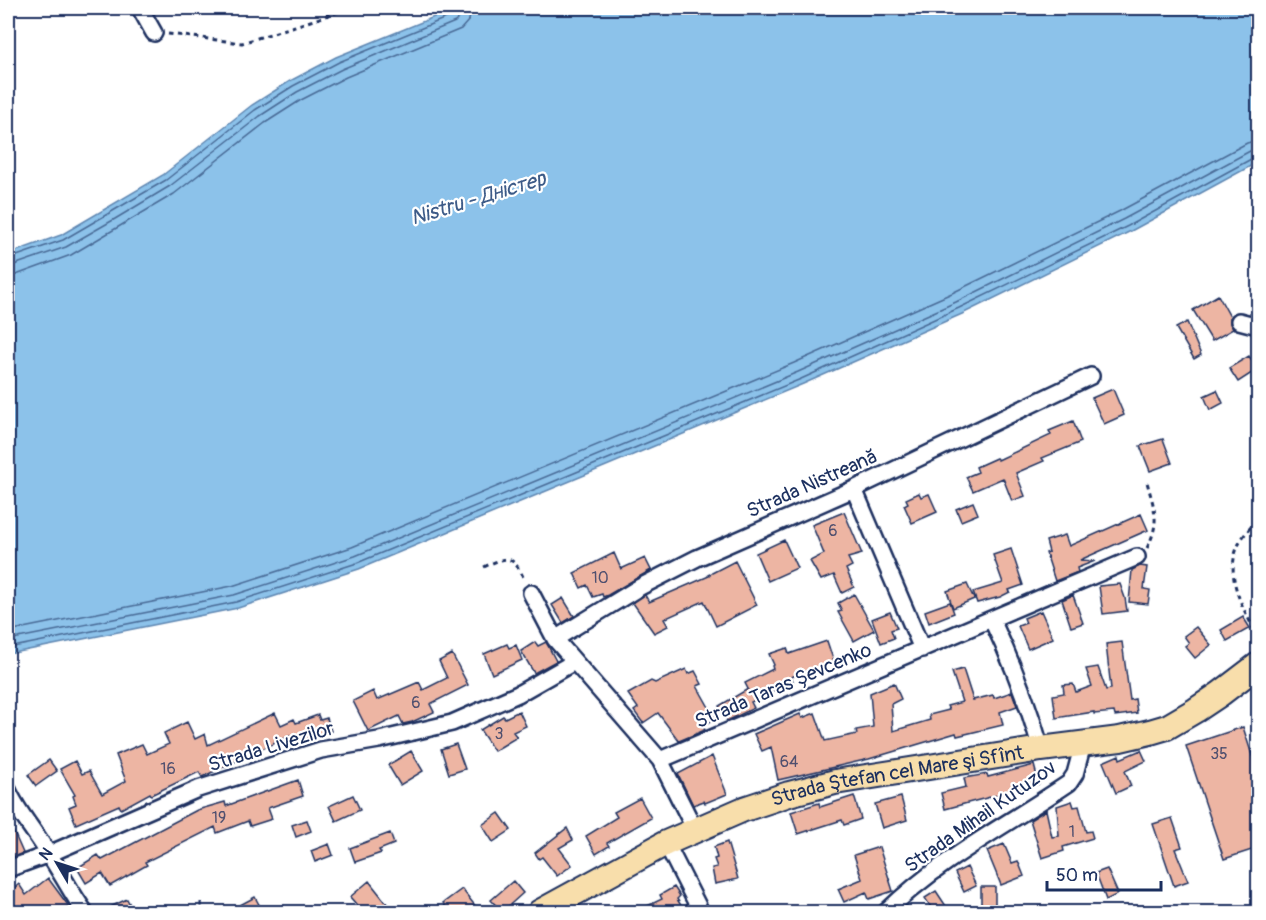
<svg xmlns="http://www.w3.org/2000/svg" width="1266" height="920" viewBox="0 0 1266 920" font-family="Pangolin,sans-serif">
  <style>
    .water { fill: #8cc2ea; stroke: #5f87b2; stroke-width: 1.5 }
    .lines { fill: none; stroke-linecap: round; stroke-linejoin: round }
    .shore { stroke: #486a96; stroke-width: 1.5 }
    .building { fill: #edb5a3; stroke: #1b2f5e; stroke-width: 1.5 }
    .street-casing { stroke: #1b2f5e; stroke-width: 20 }
    .primary-casing { stroke: #1b2f5e; stroke-width: 28 }
    .path { stroke: #1b2f5e; stroke-width: 3; stroke-dasharray: 4.5 4.5; stroke-linecap: butt }
    .street { stroke: #fff; stroke-width: 15 }
    .primary { stroke: #f8deab; stroke-width: 24 }
    .labels { text-anchor: middle; stroke-width: 4.5; stroke-linejoin: round; paint-order: stroke }
    .number-label { font-size: 16px; fill: #50506f }
    .street-label { font-size: 20px; fill: #1b2f5e; stroke: #fff }
    .water-label { font-size: 21px; font-style: italic; fill: #3d5b88; stroke: #fff }
  </style>
  <rect width="100%" height="100%" fill="#fff"/>
  <filter id="ink" filterUnits="userSpaceOnUse"><feTurbulence type="fractalNoise" baseFrequency=".0167" numOctaves="2"/><feDisplacementMap in="SourceGraphic" scale="12" xChannelSelector="R" yChannelSelector="G"/><feConvolveMatrix kernelMatrix="1 2 1 2 8 2 1 2 1" color-interpolation-filters="sRGB"/></filter>
  <g filter="url(#ink)">
    <path class="water" d="M456,8H1258V162L1131,231L962,314L803,384L359,569L238,608L8,654V254L61,235L163,175L252,105L290,81L336,57Z"/>
    <g class="lines">
      <path class="shore" d="M8,259L63,240L166,180L255,110L293,86L339,62L451,16L455,8
        M8,267L66,247L115,219L170,186L260,116L297,92L342,69L455,22L461,16L463,8
        M8,276L16,275L71,255L174,194L265,123L301,100L346,77L461,29L469,20L472,8
        M8,631L232,586L352,547L794,363L952,293L1120,211L1247,143L1258,140
        M8,640L234,595L355,556L798,372L956,302L1124,219L1250,151L1258,149
        M8,648L236,602L357,563L801,379L959,308L1128,226L1253,158L1258,157"/>
    </g>
    <path class="building" d="M1218,295L1230,317V323L1233,329L1212,341L1193,310Z
      M1187,322L1201,355L1194,359L1176,328Z
      M1249,356L1258,369L1238,382L1229,368Z
      M1113,389L1124,415L1104,424L1092,398Z
      M1217,390L1223,403L1210,410L1204,396Z
      M1073,421L1081,442L1042,458L1044,461L1016,473L1025,496L1012,501L1003,478L973,491L966,477L978,472L976,467L996,458L998,460L1051,435L1049,431Z
      M1163,439L1172,463L1150,471L1140,446Z
      M919,493L921,497L929,494L937,512L912,523L904,505L908,503L906,499Z
      M973,502L978,514L961,521L956,509Z
      M844,512L862,554L848,558L852,566L846,569L854,587L842,593L834,575L821,580L810,561L824,554L812,525Z
      M1141,514L1148,530L1080,560L1095,561L1077,568L1078,572L1055,581L1046,553L1049,552L1046,541L1065,535L1069,546Z
      M784,540L797,568L768,581L756,553Z
      M1011,549L1023,585L1009,590L1010,592L1000,597L977,603L973,592L1003,583L993,555Z
      M614,553L621,569L645,558L651,570L608,595L603,597L602,594L593,597L587,585L581,588L574,573Z
      M735,561L757,605L716,626L704,601L664,619L668,626L654,633L633,603L645,595L649,602L709,576L708,575Z
      M1140,566L1147,567L1144,589L1150,590L1148,604L1129,602L1132,570Z
      M967,584L974,599L953,608L947,591Z
      M1120,584L1125,598L1127,611L1103,614L1099,586Z
      M854,594L874,630L854,641L838,612L842,611L838,603Z
      M1073,595L1083,623L1071,627L1062,600Z
      M563,598L574,616L563,623L552,605Z
      M950,602L954,613L929,623L925,611Z
      M1041,611L1053,638L1028,649L1018,626L1026,623L1024,618Z
      M890,612L897,628L891,630L894,638L881,643L872,619Z
      M1243,617L1250,628L1227,641L1221,630Z
      M1196,627L1211,645L1195,658L1185,646L1189,643L1184,636Z
      M827,641L834,662L791,677L793,681L751,702L754,708L727,721L719,706L748,689L745,683L773,669L772,666L774,665L769,654L787,648L789,654Z
      M535,642L538,646L546,642L556,661L534,673L521,651Z
      M1122,642L1130,700L1135,699L1137,713L1115,716L1114,712L1094,714V712L1056,718L1053,695L1064,693L1063,685L1073,684L1076,692L1092,686L1086,669L1098,667L1106,690L1111,689L1106,644Z
      M507,644L509,648L516,645L522,660L492,674L484,654Z
      M452,654L468,685L430,704L434,712L412,722L403,724L399,716L368,731L353,701L373,691L377,700L419,682L423,690L447,678L439,661Z
      M686,669L688,674L695,671L702,684L697,686L715,718L702,726L705,730L679,741L658,713L643,723L634,711L638,708L628,694L651,681L655,683Z
      M963,669L973,700L993,695L994,698L1012,692L1017,706L1000,712L1003,725L957,736L956,733L869,759L778,780L771,747L762,751L754,734L800,714L802,718L815,713L825,741L857,734L856,730L873,727L870,693L894,683L901,699L891,704L893,731L930,720L929,715L949,710L947,706L962,702L952,672Z
      M519,711L526,726L513,732L517,737L494,751L480,730L503,716L505,718Z
      M275,713L281,725L294,719L296,723L318,715L320,720L327,718L331,731L293,744L290,736L202,777L199,772L151,795L150,793L121,809L119,805L76,824L69,807L76,804L73,796L75,795L60,769L75,761L82,774L89,771L102,794L126,781L116,755L142,744L147,754L169,744L164,733L187,722L195,739L205,734L208,745Z
      M1243,727L1258,774V848L1224,859L1186,746Z
      M456,744L465,769L449,774L441,749Z
      M1141,750L1146,761L1125,771L1131,786L1116,793L1103,762L1119,755L1120,759Z
      M411,751L423,771L400,785L388,765Z
      M712,756L727,794L705,803L704,801L693,805L678,774Z
      M49,760L57,771L36,786L28,775Z
      M1034,765L1039,784L945,809L941,793L966,787L964,778L987,774L988,777Z
      M298,780L303,796L268,808L272,819L250,826L248,821L217,833L215,827L145,862L147,865L110,886L102,873L86,883L77,868L98,855L102,860L197,810L225,802L226,806Z
      M353,795L360,810L336,821L329,806Z
      M854,796L861,819L844,825L842,820L798,834L791,812L819,803L820,807Z
      M901,797L907,820L882,828L875,804Z
      M640,798L651,818L607,843L609,846L596,854L586,836L617,817L614,812Z
      M1072,801L1074,807L1079,806L1086,832L1091,831L1093,838L1063,847L1064,851L1042,858L1030,820L1046,810L1052,837L1059,836L1057,806Z
      M499,813L511,830L493,842L482,825Z
      M1172,818L1182,847L1175,849L1188,881L1174,886L1153,824Z
      M8,819L23,853L8,859Z
      M307,820L311,831L296,837L292,825Z
      M567,828L573,840L559,848L572,865L557,876L542,857L539,859L535,853Z
      M390,833L394,844L379,850L381,853L355,862L350,848Z
      M727,842L738,879L715,884L712,868L717,867L714,859L717,858L714,847Z
      M329,844L333,855L315,862L311,851Z
      M1004,844L1012,863L1018,861L1024,876L1001,885L987,851Z
      M879,847L893,891L869,899L866,892L844,902L838,889L862,879L854,855Z
      M967,867L976,886L964,892L955,873Z
      M1107,869L1118,894L1106,900L1096,873Z
      M48,878L70,908L63,912H16L8,901V893L19,884L26,895Z
      M369,881L388,905L380,912H363L350,897Z
      M513,881L523,893L502,912L491,900Z
      M674,887L680,896L677,899L685,912H635L662,899L660,895Z
      M981,887H995V906L981,907Z
      M462,889L480,912H449L443,903Z
      M936,891L950,912H934L925,898Z
      M255,897L263,912H227Z
      M127,899L134,912H100Z"/>
    <g class="lines">
      <g class="street-casing">
        <path id="street" d="M140,8L154,33
          M1239,321L1258,326
          M854,489L922,649
          M531,593L555,639L660,760L695,830
          M992,620C1012,662 1028,704 1041,749
          M555,639L640,587L697,558L854,489L1091,376
          M660,760L1137,557
          M8,790C18,813 35,831 48,853C61,872 71,893 85,912
          M666,843L701,912
          M8,869L49,854L198,789L321,750L379,740L452,723L518,694L574,662
          M886,912C940,859 1007,825 1069,783L1075,774L1083,744"/>
      </g>
      <g class="primary-casing">
        <g id="primary">
          <path id="s1" d="M540,912L666,843L744,809L789,794L835,782L1041,749L1120,739L1150,732L1167,727L1196,710L1220,694L1258,665"/>
        </g>
      </g>
      <path class="path" d="M168,34L242,43L351,8
        M1251,527C1218,562 1237,599 1258,636
        M1147,548C1161,521 1154,509 1147,482
        M484,567C509,555 513,555 525,581
        M201,902V912"/>
      <use href="#street" class="street"/>
      <use href="#primary" class="primary"/>
    </g>
  </g>
  <g class="labels">
    <g class="number-label">
      <text x="833" y="536">6</text>
      <text x="600" y="583">10</text>
      <text x="416" y="708">6</text>
      <text x="499" y="739">3</text>
      <text x="1219" y="759">35</text>
      <text x="789" y="767">64</text>
      <text x="168" y="774">16</text>
      <text x="219" y="823">19</text>
      <text x="1072" y="837">1</text>
    </g>
    <g class="street-label">
      <text transform="translate(812 483) rotate(-24)" y="7">Strada Nistreană</text>
      <text transform="translate(783 685) rotate(-23)" y="7">Strada Taras Șevcenko</text>
      <text transform="translate(271 746) rotate(-17)" y="7">Strada Livezilor</text>
      <text dy="7" stroke="none"><textPath href="#s1" startOffset="386">Strada Ştefan cel Mare şi Sfînt</textPath></text>
      <text transform="translate(980 816) rotate(-35)" y="7">Strada Mihail Kutuzov</text>
    </g>
    <g class="water-label">
      <text transform="translate(478 198) rotate(-17)" y="7">Nistru - Дністер</text>
    </g>
  </g>
  <rect width="1266" height="920" fill="none" stroke="#fff" stroke-width="30"/>
  <rect x="15" y="15" width="1236" height="890" fill="none" stroke="#1b2f5e" stroke-width="2" filter="url(#ink)"/>
  <g transform="translate(57 863) rotate(309)" stroke="#ffffff" stroke-width="4.5" paint-order="stroke">
  <path d="M0-4.5L10 22L0 15L-10 22Z" fill="#1b2f5e"/>
  <text y="-9" font-size="16" font-weight="bold" text-anchor="middle" fill="#1b2f5e">N</text>
  </g>
  <path d="M1047 881v9h114v-9" fill="none" stroke="#1b2f5e" stroke-width="3"/>
  <text x="1056" y="881" font-size="18" fill="#1b2f5e" stroke="#ffffff" stroke-width="4.5" paint-order="stroke">50 m</text>
</svg>
